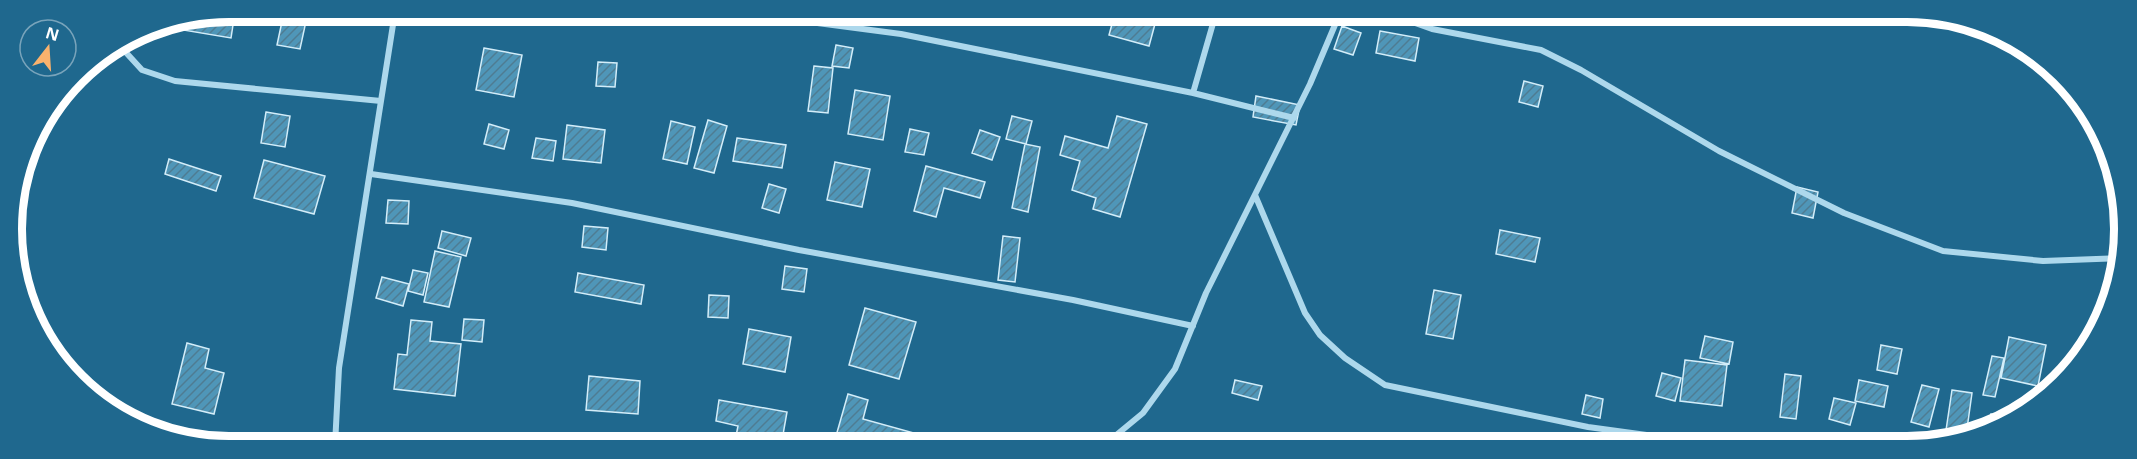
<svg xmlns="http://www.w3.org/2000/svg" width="2137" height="459" viewBox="0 0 2137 459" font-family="'Noto Sans',sans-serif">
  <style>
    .building { fill: url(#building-hatch); stroke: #d3edf9; stroke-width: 1.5 }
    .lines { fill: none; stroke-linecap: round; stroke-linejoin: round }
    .minor { stroke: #add8ec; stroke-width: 6 }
    .rim { fill: none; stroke: #fff; stroke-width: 8 }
  </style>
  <defs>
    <pattern id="building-hatch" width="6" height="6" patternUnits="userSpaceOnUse" patternTransform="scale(1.5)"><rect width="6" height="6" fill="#4f96b8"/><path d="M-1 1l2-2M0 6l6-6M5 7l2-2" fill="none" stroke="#4e7c92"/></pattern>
  </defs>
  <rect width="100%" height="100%" fill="#1f688e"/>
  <path class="building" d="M230,12H235L231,38L177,29L178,22Z
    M284,12H308L300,49L277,45Z
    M1115,13H1178L1177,18L1158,13L1149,46L1109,35Z
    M1342,26L1361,33L1353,55L1334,49Z
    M1380,31L1419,38L1415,61L1376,53Z
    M836,45L853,48L849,68L832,66Z
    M484,48L522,55L514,97L476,90Z
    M598,62L617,63L615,87L596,86Z
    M814,66L833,68L828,113L808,111Z
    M1524,81L1543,86L1538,107L1519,102Z
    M855,90L890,96L883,140L848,134Z
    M1256,96L1300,105L1296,125L1253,117Z
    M266,112L290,116L285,147L261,143Z
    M1012,116L1032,121L1026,144L1006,139Z
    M1117,116L1147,124L1120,217L1093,209L1096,198L1072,190L1080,161L1060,155L1065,136L1108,148Z
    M708,120L727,126L714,173L694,168Z
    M671,121L695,127L687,164L663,159Z
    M489,124L509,130L504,149L484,144Z
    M567,125L605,130L601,163L563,159Z
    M910,129L929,133L924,155L905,152Z
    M980,130L1000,137L992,160L972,153Z
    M536,138L556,141L553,161L532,158Z
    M737,138L786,145L782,168L733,161Z
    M1025,144L1040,147L1028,212L1012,208Z
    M169,159L221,176L216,191L165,174Z
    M264,160L325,176L314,214L254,198Z
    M835,162L870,169L862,207L827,200Z
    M926,166L985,182L980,198L944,188L936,217L914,211Z
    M769,184L786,189L779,213L762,208Z
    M1797,187L1818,192L1813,218L1792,213Z
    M388,200L409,201L408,224L386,223Z
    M584,226L608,228L606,250L582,247Z
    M1500,230L1540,238L1535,262L1496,254Z
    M442,231L471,238L466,256L438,248Z
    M1003,236L1020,238L1015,282L998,280Z
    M435,251L461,257L449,307L424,302Z
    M785,266L807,269L804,292L782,289Z
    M413,270L428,273L423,295L408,291Z
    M578,273L644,285L641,304L575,292Z
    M382,277L409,284L403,306L376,298Z
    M1434,290L1461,295L1453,339L1426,334Z
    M709,295L729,296L728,318L708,317Z
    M865,308L916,322L899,379L849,365Z
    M464,319L484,320L482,342L462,340Z
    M411,320L432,322L430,341L461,344L455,396L394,389L398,354L407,355Z
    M749,329L791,337L785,372L743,364Z
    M1705,336L1733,342L1729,364L1700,358Z
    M2009,337L2046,345L2038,386L2001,378Z
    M187,343L209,349L205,368L224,373L214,414L172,404Z
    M1881,345L1902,349L1897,374L1877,370Z
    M1992,356L2004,358L1995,397L1983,395Z
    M1685,360L1727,365L1722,406L1680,401Z
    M1662,373L1681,378L1675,401L1656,396Z
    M1785,374L1801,376L1796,419L1780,417Z
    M589,376L640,381L638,414L586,410Z
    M1235,380L1262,386L1258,400L1232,393Z
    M1859,380L1888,386L1884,407L1855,401Z
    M1922,385L1939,389L1929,427L1911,422Z
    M1952,390L1972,393L1966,436L1956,439L1945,437Z
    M848,394L868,400L863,419L921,435L918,446H854L855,441L836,436Z
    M1586,395L1603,399L1600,418L1582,414Z
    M1834,398L1856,403L1850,425L1829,419Z
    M719,400L787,412L781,446H763L735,441L738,426L716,421Z
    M1991,414L2009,418L1989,431Z"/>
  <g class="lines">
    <path class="minor" d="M741,13L901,34L1193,93L1294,118
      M1387,13L1432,29L1541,50L1581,70L1719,151L1844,213L1943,251L2043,261L2123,258
      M120,46L142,70L175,81L381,101
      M1193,93L1216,13
      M371,174L572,203L799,250L1073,300L1193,326
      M1255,195L1305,313L1320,335L1345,358L1385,385L1588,427L1727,446
      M335,445L339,368L395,12
      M1103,446L1143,413L1175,369L1206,293L1310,84L1340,13"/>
  </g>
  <path d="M0 0H2137V459H0ZM229 22H1907A207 207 0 0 1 2114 229V229A207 207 0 0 1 1907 436H229A207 207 0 0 1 22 229V229A207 207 0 0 1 229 22Z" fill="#1f688e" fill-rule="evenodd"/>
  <path class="rim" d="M229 22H1907A207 207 0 0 1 2114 229V229A207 207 0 0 1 1907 436H229A207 207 0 0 1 22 229V229A207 207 0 0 1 229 22Z"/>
  <g transform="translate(48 48) rotate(17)"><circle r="28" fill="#1f688e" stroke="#79a4bb" stroke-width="1.5"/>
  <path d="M0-4.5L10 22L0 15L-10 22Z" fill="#fab26d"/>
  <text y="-9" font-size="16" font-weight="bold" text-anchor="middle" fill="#ffffff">N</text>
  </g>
</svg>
